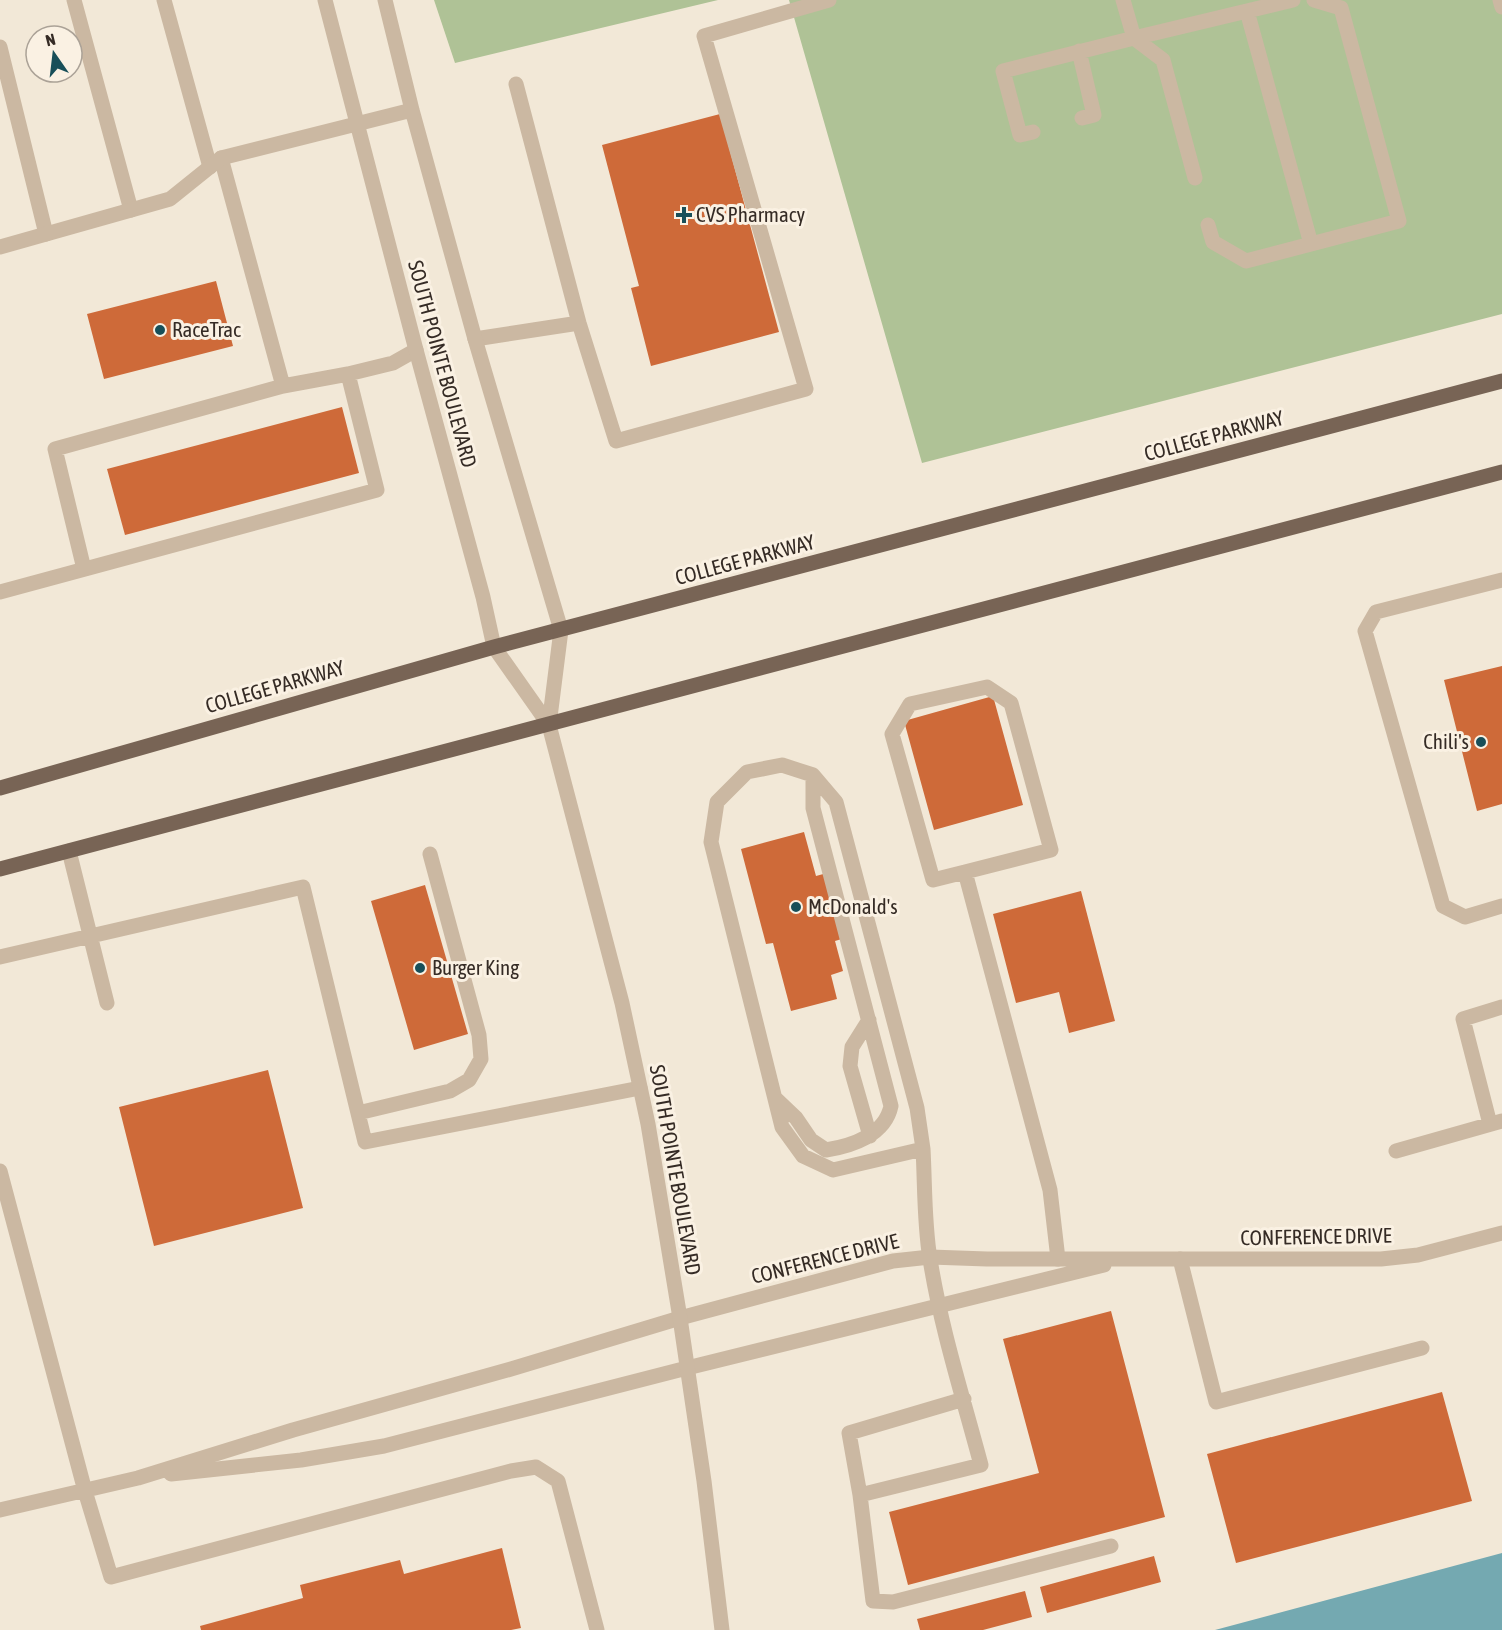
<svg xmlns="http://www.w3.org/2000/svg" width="1502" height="1630" viewBox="0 0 1502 1630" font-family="'Asap Condensed',sans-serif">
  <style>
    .green { fill: #afc296 }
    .water { fill: #74a9b1 }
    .building { fill: #ce6a39 }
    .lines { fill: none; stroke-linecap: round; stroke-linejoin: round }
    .service { stroke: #cbb8a2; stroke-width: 15 }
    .minor { stroke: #cbb8a2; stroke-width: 15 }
    .tertiary { stroke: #cbb8a2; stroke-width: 15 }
    .primary { stroke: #786455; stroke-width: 15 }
    .poi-dot { fill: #184f59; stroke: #faf1e3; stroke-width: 2 }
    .labels { text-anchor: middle; stroke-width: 6; stroke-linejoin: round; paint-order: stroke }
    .poi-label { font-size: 21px; fill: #352b25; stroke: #faf1e3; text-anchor: start }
    .street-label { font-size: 21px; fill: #352b25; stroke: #faf1e3 }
  </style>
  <rect width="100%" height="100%" fill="#f2e8d7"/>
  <path class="green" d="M434,0H718L455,63Z
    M789,0H1502V314L922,463Z"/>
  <path class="water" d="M1502,1553V1630H1215Z"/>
  <path class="building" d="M720,114L779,332L651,366L631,288L639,286L602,145Z
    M216,281L233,346L104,379L87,314Z
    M342,407L359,473L125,535L107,469Z
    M1502,666V804L1477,811L1444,680Z
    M993,696L1023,805L934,830L904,721Z
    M804,832L816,876L827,873L845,938L835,941L843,971L831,975L837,999L791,1011L773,943L766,944L741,849Z
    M425,885L468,1034L414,1050L371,901Z
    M1081,891L1115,1021L1069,1033L1059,992L1016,1003L993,914Z
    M268,1070L303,1208L154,1246L119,1107Z
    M1111,1311L1165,1517L908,1585L889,1512L1039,1473L1003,1339Z
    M1442,1392L1472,1501L1236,1563L1207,1454Z
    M502,1548L521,1628L511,1630H201L200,1626L303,1598L300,1585L400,1560L404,1574Z
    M1154,1556L1161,1582L1047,1613L1040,1587Z
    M1025,1591L1032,1617L983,1630H920L917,1619Z"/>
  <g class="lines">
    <path class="service" d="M74,0L131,210
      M164,0L210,167
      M1123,0L1134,38L1163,60L1195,178
      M1500,0L1502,7
      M1247,11L1311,244
      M0,47L46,234
      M1079,51L1094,115L1082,118
      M516,84L579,323L616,441L806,389L704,36L829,0
      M1033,132L1020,135L1003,71L1134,38L1293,0
      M221,158L283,386
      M1208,225L1213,242L1246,261L1399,221L1341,8L1314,0
      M475,339L579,323
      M84,569L55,449L283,386L348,374
      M1502,580L1376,612L1365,631L1443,906L1465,917L1502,906
      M0,592L377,490L348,374L393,363L416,350
      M782,765L813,775L836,802L917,1108L923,1149L833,1170L803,1156L782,1127L711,842L717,802L747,772Z
      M69,851L107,1003
      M965,872L933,880L892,734L910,704L987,687L1011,703L1051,850L965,872L1050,1190L1058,1259
      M0,957L303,887L365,1142L640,1088
      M869,1020L852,1047L850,1066L870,1136
      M776,1099L796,1118L811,1140L826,1150C852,1146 885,1135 891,1106L813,808V775
      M358,1113L450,1091L469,1080L481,1059L479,1035L430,854
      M1490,1124L1463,1019L1502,1007
      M923,1149C925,1185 924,1223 930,1259C941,1329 963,1397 981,1465L860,1495L849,1433L964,1399
      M1396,1151L1502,1121
      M0,1171L85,1491L111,1577L511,1471L536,1467L558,1481L597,1630
      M1180,1259L1216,1402L1422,1348
      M171,1474L301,1460L384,1446L687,1368
      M860,1495L873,1601L893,1602L1111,1546
      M0,1510L138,1478L293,1430L511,1369L680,1318"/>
    <path class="minor" d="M325,0L416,350L483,597L494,647
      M385,0L412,110L475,339L561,630
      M0,247L170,199L221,158L412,110
      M680,1318L893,1261L930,1257L987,1259H1381L1418,1255L1502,1233
      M687,1368L1104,1265"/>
    <path class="tertiary" d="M494,647L549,725L622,1003L648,1124L680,1318L704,1481L722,1630
      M549,725L561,630"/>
    <path class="primary" d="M0,788L494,647L1502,381
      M0,869L1502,472"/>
  </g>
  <g class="poi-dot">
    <path d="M681 206h6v6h6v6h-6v6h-6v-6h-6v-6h6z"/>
    <circle cx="160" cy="330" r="6"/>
    <circle cx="1481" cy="742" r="6"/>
    <circle cx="796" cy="907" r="6"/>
    <circle cx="420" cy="968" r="6"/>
  </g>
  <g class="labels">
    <g class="poi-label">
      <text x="696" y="222">CVS Pharmacy</text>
      <text x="172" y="337">RaceTrac</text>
      <text x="1469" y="749" text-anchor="end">Chili's</text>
      <text x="808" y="914">McDonald's</text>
      <text x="432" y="975">Burger King</text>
    </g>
    <g class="street-label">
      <text transform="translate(442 364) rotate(75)" y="7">SOUTH POINTE BOULEVARD</text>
      <text transform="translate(1214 436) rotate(-15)" y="7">COLLEGE PARKWAY</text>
      <text transform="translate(745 560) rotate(-15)" y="7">COLLEGE PARKWAY</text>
      <text transform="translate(275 687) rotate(-16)" y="7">COLLEGE PARKWAY</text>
      <text transform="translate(675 1170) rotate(80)" y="7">SOUTH POINTE BOULEVARD</text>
      <text transform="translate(1316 1237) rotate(-1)" y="7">CONFERENCE DRIVE</text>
      <text transform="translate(825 1259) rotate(-14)" y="7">CONFERENCE DRIVE</text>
    </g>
  </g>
  <g transform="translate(54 54) rotate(346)"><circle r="28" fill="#faf1e3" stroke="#aba297" stroke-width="1.5"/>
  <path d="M0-4.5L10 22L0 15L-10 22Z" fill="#184f59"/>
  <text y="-9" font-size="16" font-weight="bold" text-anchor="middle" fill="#352b25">N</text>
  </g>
</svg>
